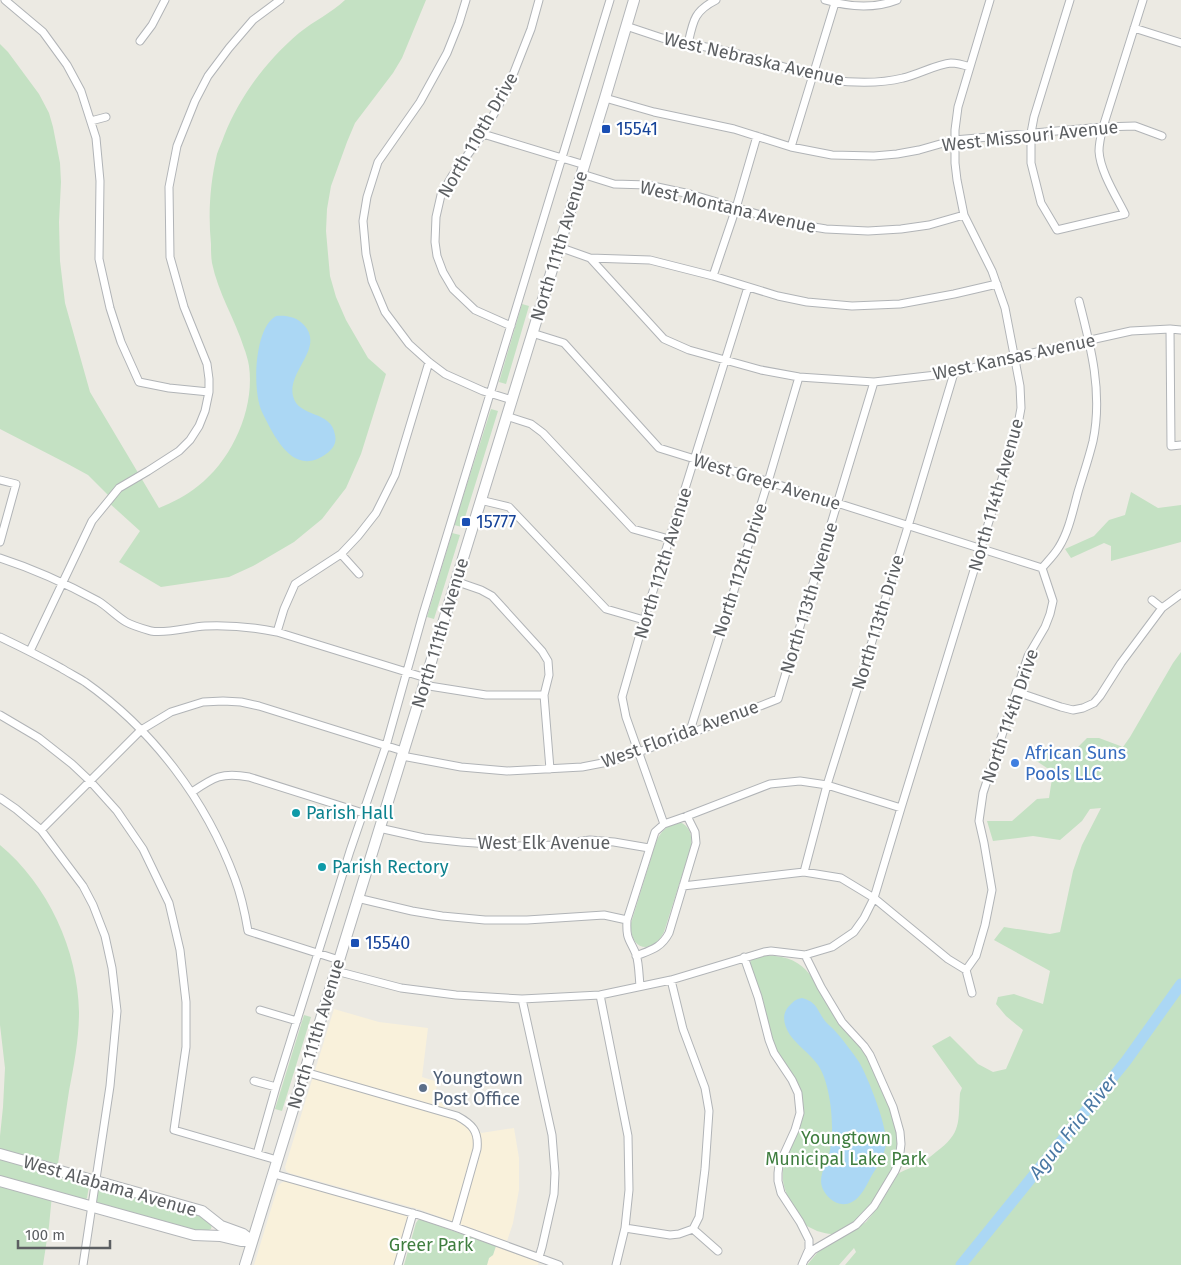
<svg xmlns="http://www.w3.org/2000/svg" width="1181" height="1265" viewBox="0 0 1181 1265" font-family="'Fira Sans',sans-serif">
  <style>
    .commercial { fill: #f9f1db }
    .green { fill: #c4e1c3 }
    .water { fill: #abd7f4 }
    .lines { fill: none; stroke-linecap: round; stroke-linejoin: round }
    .river { stroke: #abd7f4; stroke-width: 11 }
    .street-casing { stroke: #b1b4b7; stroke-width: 9 }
    .secondary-casing { stroke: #b3b6b9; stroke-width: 12 }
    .street { stroke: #fff; stroke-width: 7 }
    .secondary { stroke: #fff; stroke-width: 10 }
    .transit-dot { fill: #1a4fb4; stroke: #fff; stroke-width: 2 }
    .shop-dot { fill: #3f7fe0; stroke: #fff; stroke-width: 2 }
    .culture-dot { fill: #0f9aa8; stroke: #fff; stroke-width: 2 }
    .service-dot { fill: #5c6f8a; stroke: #fff; stroke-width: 2 }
    .labels { text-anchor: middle; stroke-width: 4.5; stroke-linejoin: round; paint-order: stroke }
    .street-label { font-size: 18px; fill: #5c5f62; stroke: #fff }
    .transit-label { font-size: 18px; fill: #164399; stroke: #fff; text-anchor: start }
    .shop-label { font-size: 18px; fill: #366cbe; stroke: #fff; text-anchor: start }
    .culture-label { font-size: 18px; fill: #0d838f; stroke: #fff; text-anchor: start }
    .service-label { font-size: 18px; fill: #4e5e75; stroke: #fff; text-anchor: start }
    .park-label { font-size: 18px; fill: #3f7e3f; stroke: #fff }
    .water-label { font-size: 19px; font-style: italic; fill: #4b79a4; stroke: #fff }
  </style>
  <rect width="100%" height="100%" fill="#eceae3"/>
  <path class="commercial" d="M334,1009L379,1022L428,1028L422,1077L438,1082L433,1100L442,1103L446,1109L465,1117L474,1123L481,1133L514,1128L519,1158V1190L513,1223L507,1241L418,1209L289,1173L286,1171L285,1167Z
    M285,1181L406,1215L408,1217V1220L394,1265H254L278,1186L281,1183Z
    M496,1246L539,1261L538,1265H487L489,1258L493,1255Z"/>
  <path class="green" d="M345,0H426L402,58L393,73L355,123L347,142L331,186L327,209L326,231L328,254L330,276L336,297L346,320L368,358L386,374L361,454L346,488L322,519L294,542L253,566L229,577L161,587L119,562L140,531L108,502L111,498L88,475L66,463L0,429V44L8,52L39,94L49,113L53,127L60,163L61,182L59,222L60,261L65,303L90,392L159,508C173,502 186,496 198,486C232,460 255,409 249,366C248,360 246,353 244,348C235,319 218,293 212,263C211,257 211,250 211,244C208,214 210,183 217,154C219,148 222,142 224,136C240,96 266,61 299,33C314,21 331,13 345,0Z
    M522,304L529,306L506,384L499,382Z
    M491,409L498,411L462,527L454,525Z
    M1131,492L1158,508L1181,505V542L1111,561V546L1104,543L1071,558L1065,549L1094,536L1109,520L1125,515Z
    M452,533L460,535L434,619L427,617Z
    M1181,652V1265H845L856,1252L854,1248L839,1265H807L818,1252L866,1222L879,1206L898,1174C905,1169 912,1168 920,1164C925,1161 931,1156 936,1152C962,1133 958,1122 960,1093L962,1088L932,1046L950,1036L978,1064L993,1072L1006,1069L1023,1030L1006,1016L996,1004L998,997L1014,994L1043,1004L1050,971L994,940L1004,927L1050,934L1060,932L1073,871L1082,845L1101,808L1090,809L1082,821L1060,840L1033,836L993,841L987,821H1012L1037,799L1049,798L1053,772L1035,760L1038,748L1075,750L1087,738H1099L1123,747L1130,737L1173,663Z
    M680,822C691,827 692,836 691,847L664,932C652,956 629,950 631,923L656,842C661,831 668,824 680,822Z
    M0,845C48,885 78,950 79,1012C79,1039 74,1065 69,1091C65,1117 61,1144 57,1170L0,1154V1136L3,1107L5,1068L0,1025Z
    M760,956C765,956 770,955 775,956C812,959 818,991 835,1017C843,1029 854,1038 862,1049C876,1069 897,1121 898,1144C898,1162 890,1174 881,1189C872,1205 862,1218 846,1227C841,1230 837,1233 832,1234C827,1234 822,1232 817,1231C814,1229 810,1228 807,1226C800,1220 794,1209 790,1201C767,1158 806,1143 803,1104C801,1084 785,1069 777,1051C770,1034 767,1017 763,1000C759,988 754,976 750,964C750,958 755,957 760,956Z
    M304,1015L311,1017L282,1111L275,1109Z
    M0,1158L88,1183L89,1186L87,1198L85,1200L0,1179Z
    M0,1181L52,1195L49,1226L43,1265H0Z
    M101,1187L199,1213L212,1224L211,1229L205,1232L200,1233L96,1203L97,1190Z
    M418,1220H422L496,1246L493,1255L489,1258L487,1265H404L416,1223Z"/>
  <path class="water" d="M276,316C286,315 297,317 304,325C325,348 287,371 293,396C298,418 332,410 335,435C337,443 333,449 326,454C293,478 274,436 262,412C252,391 254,328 276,316Z
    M802,998C817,1002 817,1010 825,1021C828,1025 833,1028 836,1032C844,1041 852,1052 859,1062C868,1077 888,1128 886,1144C884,1156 878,1166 872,1175C867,1184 861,1198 852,1202C839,1209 826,1198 822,1187C818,1175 828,1162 830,1150C835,1129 831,1084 818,1065C810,1054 798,1046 790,1035C783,1024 781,1013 791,1004C795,1000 797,999 802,998Z"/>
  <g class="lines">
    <path class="river" d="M961,1265L1126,1061L1181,984"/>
    <g class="street-casing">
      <path id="street" d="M5,0L43,32L67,65L81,91L96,138L100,181L99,259L110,308L121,342L139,382L169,388L209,392
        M466,0L459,23L447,53L420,102L378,162L367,197L363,221L366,254L372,281L385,312L409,344L429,362L445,374L483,391L512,400
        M825,0C849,7 874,9 897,0
        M1070,0L1034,117L1031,133V163L1041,203L1057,230L1125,214C1116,196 1100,171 1099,151C1099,143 1101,135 1103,127L1143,0
        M626,26L662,38L735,53L830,80C854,83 879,84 903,78C917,75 937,64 951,63C957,63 964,65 970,67
        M1134,28L1181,43
        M140,41L152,25L165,0
        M688,44C693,21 694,11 716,0
        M605,98L654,112L734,129L791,147L832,155L874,156L897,154L919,150L954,140L1103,127L1135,126L1162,136
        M91,121L106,117
        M483,134L585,165
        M791,147L835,3
        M582,174L614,184L648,185L690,194L784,222L826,229L868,231L901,229L929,225L964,215
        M559,247L590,258L664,339L689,350L761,370L799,377L874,382L954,373L1014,357L1131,331L1170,329L1181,330
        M590,258L650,260L713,276L778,296L807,302L852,306L900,304L954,294L997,284
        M713,276L736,208L757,136
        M511,326L475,310L453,289L443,272L437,256L435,242L436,217L441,195L452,176L483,134L507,90L531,29L539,0
        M1170,329L1171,446L1181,445
        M532,333L564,343L659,448L837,503L1042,568
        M506,416L531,424L543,433L633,529L669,539
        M0,480L16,484L0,542
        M480,500L509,507L606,609L644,620
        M341,554L359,574
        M0,558C34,569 67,584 98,601C108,607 116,616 126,622C133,626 144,629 151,631C166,634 189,627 205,626C229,625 253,627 277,632L426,678
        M1042,568C1048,561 1055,554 1059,547C1069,531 1073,510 1078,492C1083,475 1089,458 1093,441C1103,393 1091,347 1079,301
        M455,581L481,590L492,596L542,651L548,661L549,675L544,695L550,769
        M1152,600L1162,608
        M277,632L284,609L295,584L341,554L358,536L376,513L395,475L429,362
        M0,637C21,647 41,657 61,668C69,673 77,677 85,682C153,730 206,800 235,879C241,895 245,913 248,931L339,960
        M30,651L92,521L119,488L148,471L179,451L190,440L199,426L205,411L209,392V379L207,364L184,307L170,257L169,187L177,146L195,101L208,76L229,48L253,20L280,0
        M423,685L486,695H544
        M1017,692L1061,707L1073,710L1083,708L1094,703L1100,696L1121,663L1162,608L1181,594
        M0,715L39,738L72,764L90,781L117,811L143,849L169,903L180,950L186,1002V1047L174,1130L277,1160
        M689,734L768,482L799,377
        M402,756L461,767L507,771L582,767L613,761L689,734L778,699L874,382
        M192,792C214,777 222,772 249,777L363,813
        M0,798L16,809L41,830L83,886L93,905L105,936L112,968L117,1011L110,1086L83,1265
        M664,824L626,717L622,697L644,620L748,287
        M379,828L424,838L461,842L517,846L553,845L590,840L614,842L649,848
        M41,830L141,730L171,712L203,702L223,701L241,702L259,706L403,751
        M804,872L827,785L906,533L954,373
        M683,886L804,872L841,878L874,898L948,959L966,970
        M357,898L412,911L442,916L485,920H527L604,915L627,920
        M805,955L821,987L842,1022L864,1046L870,1055L893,1107L900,1132L901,1144L899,1161L895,1171L874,1206L856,1225L813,1250L805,1259
        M636,956C651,950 661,948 669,933L696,843L695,832L687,816
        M744,957L758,997L769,1040L774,1053L792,1080L798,1093L800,1113L795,1130L779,1165L778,1173V1181L781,1193L800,1222L809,1240V1249L802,1265
        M336,971L401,988L456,995L522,999L600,995L671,980L764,952L771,951L805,955L832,947L854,932L864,918L874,898L901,808L1017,430L1021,408L1020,386L1005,308L992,271L964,215L957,180L955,163V130L958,107L990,0
        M671,980L683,1029L705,1088L709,1111L705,1169L699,1217L693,1229
        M640,986C639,976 639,963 636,954C629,938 626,939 627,920L655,832L664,824L687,816L770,784L800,781L827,785L901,808
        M972,993L966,970L976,956L985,925L992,890L984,843L979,821L983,793L1028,656L1045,627L1050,614L1053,601L1042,568
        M600,995L628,1136L629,1190L625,1228L616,1265
        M522,999L552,1135L555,1173L554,1194L542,1247L539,1257
        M260,1010L297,1021
        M305,1072L457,1116C472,1124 479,1131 477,1149L455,1227
        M254,1081L276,1087
        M257,1154L276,1087L318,953L350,851L386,746L423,614L610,0
        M274,1174L419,1215L455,1227L559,1265
        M625,1228L670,1235L679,1234L693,1229L718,1251
        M398,1265L413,1213"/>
    </g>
    <g class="secondary-casing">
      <path id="secondary" d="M0,1154L202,1211L221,1226L243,1234L252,1241
        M0,1181L194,1235L220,1236L241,1241H252
        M245,1265L605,98L634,0"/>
    </g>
    <use href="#street" class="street"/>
    <use href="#secondary" class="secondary"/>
  </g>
  <g class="transit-dot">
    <rect x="601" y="124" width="10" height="10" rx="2.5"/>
    <rect x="461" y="517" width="10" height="10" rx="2.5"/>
    <rect x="350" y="938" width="10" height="10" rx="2.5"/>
  </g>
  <circle class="shop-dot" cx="1015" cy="763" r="5"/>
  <g class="culture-dot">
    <circle cx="296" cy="813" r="5"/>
    <circle cx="322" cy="867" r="5"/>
  </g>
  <circle class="service-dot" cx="423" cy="1088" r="5"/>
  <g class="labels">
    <g class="street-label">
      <text transform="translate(754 59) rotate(13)" y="6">West Nebraska Avenue</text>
      <text transform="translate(478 135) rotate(-60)" y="6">North 110th Drive</text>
      <text transform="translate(1030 136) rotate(-6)" y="6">West Missouri Avenue</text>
      <text transform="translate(728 207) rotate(13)" y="6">West Montana Avenue</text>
      <text transform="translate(559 246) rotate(-73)" y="6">North 111th Avenue</text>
      <text transform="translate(1014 357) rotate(-12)" y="6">West Kansas Avenue</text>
      <text transform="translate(767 482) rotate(17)" y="6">West Greer Avenue</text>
      <text transform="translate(996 495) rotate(-74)" y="6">North 114th Avenue</text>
      <text transform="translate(663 563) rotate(-73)" y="6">North 112th Avenue</text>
      <text transform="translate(740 570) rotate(-72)" y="6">North 112th Drive</text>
      <text transform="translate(809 598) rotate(-73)" y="6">North 113th Avenue</text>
      <text transform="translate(878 622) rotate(-73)" y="6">North 113th Drive</text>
      <text transform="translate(440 633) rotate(-73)" y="6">North 111th Avenue</text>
      <text transform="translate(1010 716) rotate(-71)" y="6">North 114th Drive</text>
      <text transform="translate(680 734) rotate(-20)" y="6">West Florida Avenue</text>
      <text x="544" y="849">West Elk Avenue</text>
      <text transform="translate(316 1034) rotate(-73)" y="6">North 111th Avenue</text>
      <text transform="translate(110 1186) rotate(16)" y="6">West Alabama Avenue</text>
    </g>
    <g class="transit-label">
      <text x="616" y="135">15541</text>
      <text x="476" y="528">15777</text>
      <text x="365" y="949">15540</text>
    </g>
    <g class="shop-label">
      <text x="1025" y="759">African Suns<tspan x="1025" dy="21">Pools LLC</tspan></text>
    </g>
    <g class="culture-label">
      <text x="306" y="819">Parish Hall</text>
      <text x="332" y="873">Parish Rectory</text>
    </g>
    <g class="service-label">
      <text x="433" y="1084">Youngtown<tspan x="433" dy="21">Post Office</tspan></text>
    </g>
    <g class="park-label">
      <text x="846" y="1144">Youngtown<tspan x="846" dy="21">Municipal Lake Park</tspan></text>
      <text x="431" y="1251">Greer Park</text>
    </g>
    <g class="water-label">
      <text transform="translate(1073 1126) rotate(-51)" y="7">Agua Fria River</text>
    </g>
  </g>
  <path d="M18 1240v8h92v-8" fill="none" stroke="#5c5f62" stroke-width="2.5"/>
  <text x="25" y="1240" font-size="15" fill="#5c5f62" stroke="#ffffff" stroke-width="4" paint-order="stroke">100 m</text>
</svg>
